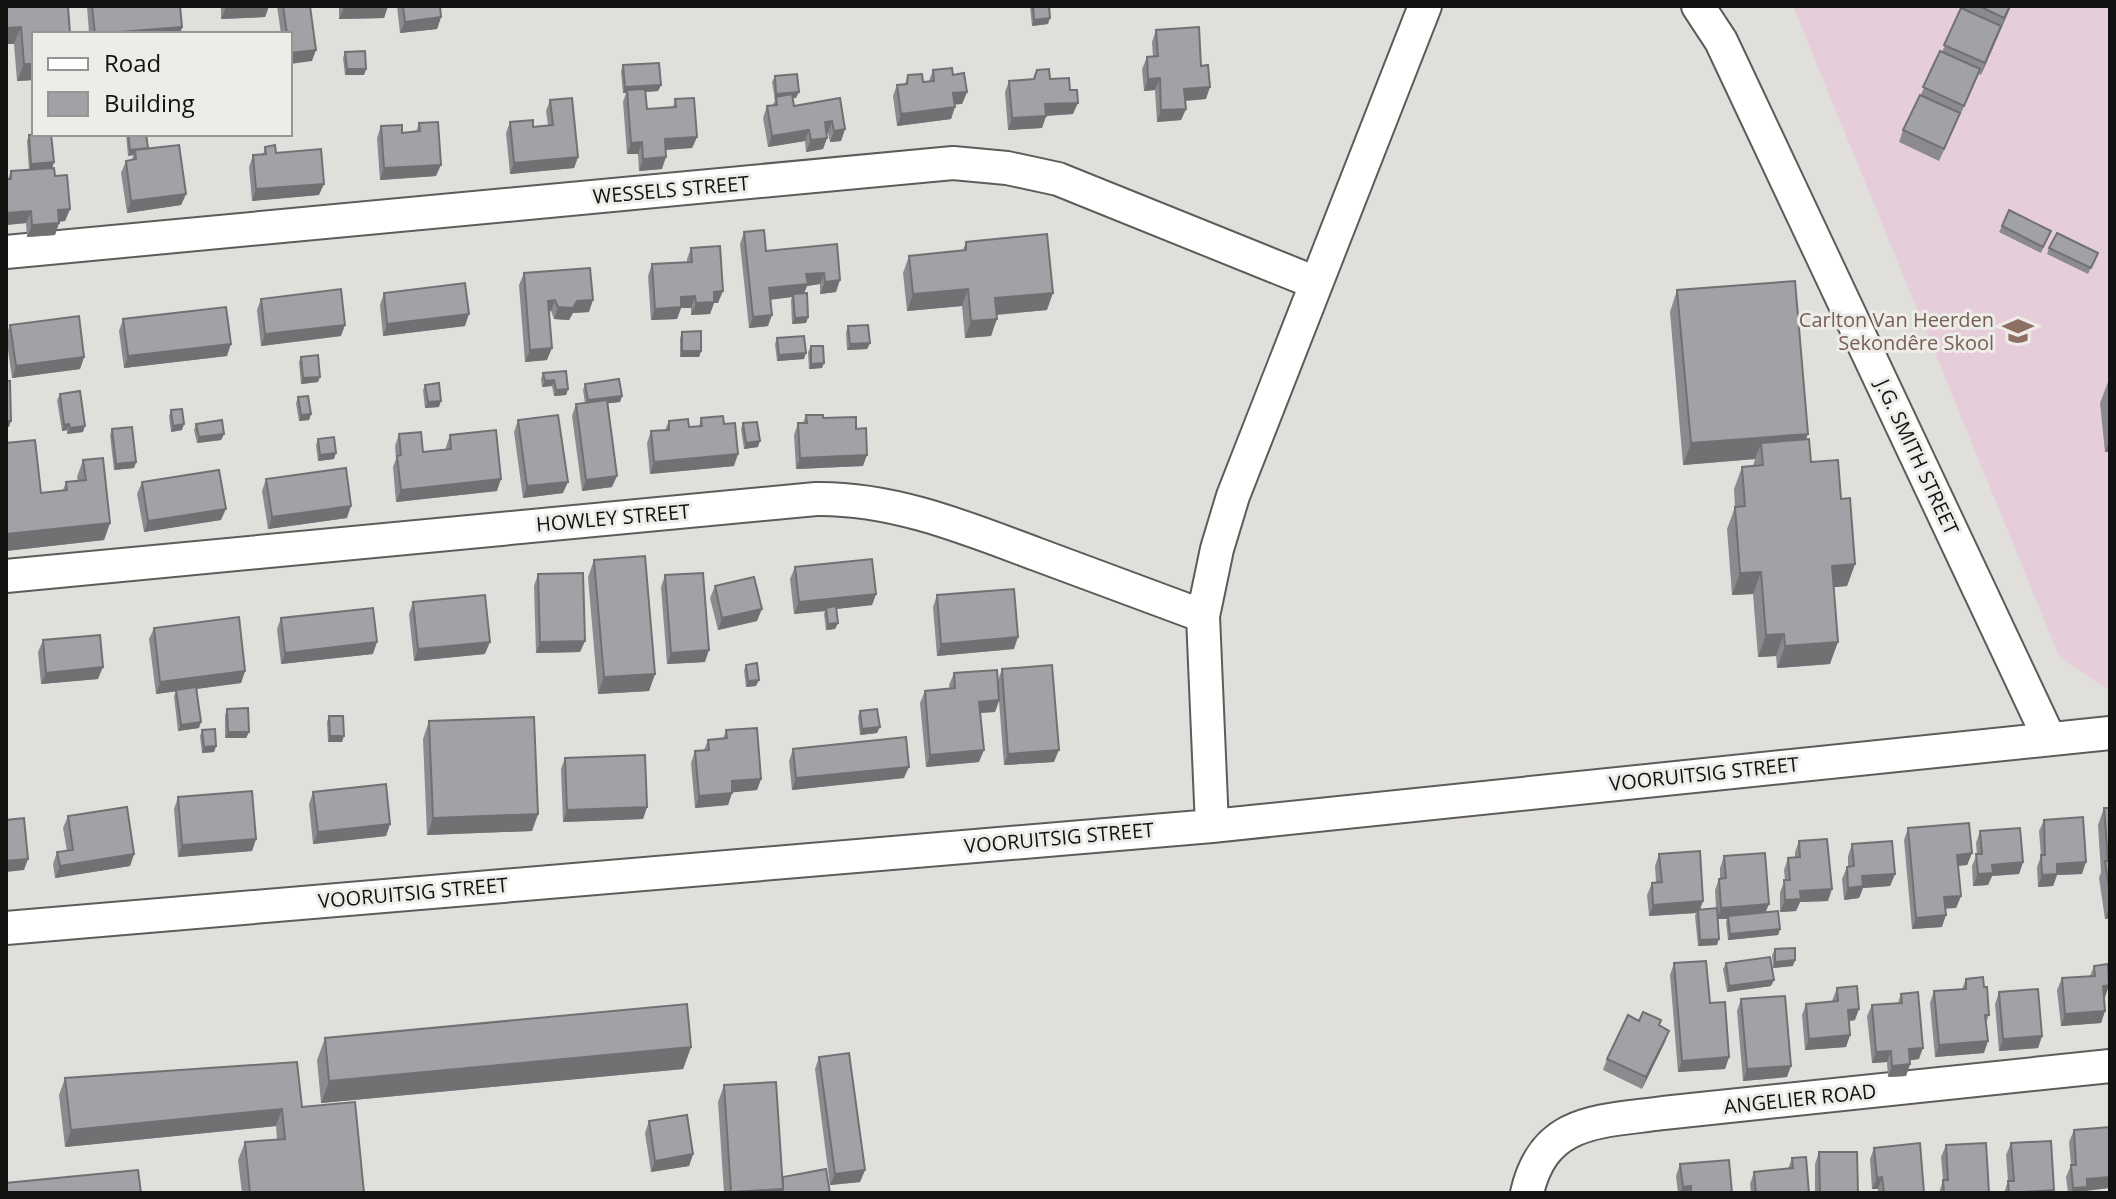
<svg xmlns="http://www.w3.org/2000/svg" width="2116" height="1199" viewBox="0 0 2116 1199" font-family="'Open Sans',sans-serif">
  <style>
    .education { fill: #e5ceda }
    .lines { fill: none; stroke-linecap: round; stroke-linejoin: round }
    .street-casing { stroke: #5e5c59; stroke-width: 36 }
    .street { stroke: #fff; stroke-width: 32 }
    .wall { fill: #8b8b8f }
    .shaded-wall { fill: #717174 }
    .building { fill: #a2a2a6; stroke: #717174; stroke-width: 2 }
    .labels { text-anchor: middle; stroke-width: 6; stroke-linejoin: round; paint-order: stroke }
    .street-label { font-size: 20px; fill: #131211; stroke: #eeece8 }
    .education-label { font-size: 20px; fill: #785e54; stroke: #eeece8; text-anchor: end }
  </style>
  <rect width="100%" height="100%" fill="#e1dfdb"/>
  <path class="education" d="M1793,6H2110V687L2105,688L2059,656Z"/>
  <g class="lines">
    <g class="street-casing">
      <path id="street" d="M1698,6L1721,41L2049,738
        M6,252L953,163L1007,168L1058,179L1316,283
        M6,576L816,499C893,498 964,527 1036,554C1091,574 1147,595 1203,616
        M1212,826L1203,616L1217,549L1233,496L1425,6
        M6,928L1212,826L2110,733
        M1527,1193C1544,1118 1600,1122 1663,1113L2110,1066"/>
    </g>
    <use href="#street" class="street"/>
  </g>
  <path class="wall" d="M6,6L34,34V80L17,81L14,44Z
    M87,6H180L182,27L180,34H89Z
    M221,6H269L265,17L221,19Z
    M277,6H310L312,61L290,34H281Z
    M339,6H388L384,18L339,19Z
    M397,6H440L441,17L437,29L400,33Z
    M1030,6H1049L1048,24L1032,26Z
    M1962,6H2011L1981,75L1979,74L1939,161L1899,142L1903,130L1942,52Z
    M1156,30L1201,66L1206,99L1185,101L1186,109L1181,120L1157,122L1155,90L1144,91L1142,69L1147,57H1153L1152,42Z
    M345,52L366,69L364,75H345L343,58Z
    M623,65L661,85L658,91L645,92L647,109L673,107L675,99L697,137L692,148L666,150L662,169L639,171L638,154H627L623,102L626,93H623L621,71Z
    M933,70L953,75L967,92L962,104H955L951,119L897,126L893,96L897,85L905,84L908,75L923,82L929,81Z
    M1037,70L1070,90L1073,114L1046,116L1042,128L1008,130L1005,92L1009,81L1033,79Z
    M775,76L796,98H792L794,106L840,98L845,129L841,141L830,142L828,133H827V138L823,149L806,152L805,141L768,147L763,118L767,106L773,105L775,100L772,82Z
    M550,100L578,157L574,168L510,174L506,133L510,122L533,127L548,125L546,111Z
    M419,123L436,176L380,180L377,138L381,126L402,133L416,132Z
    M126,134H146L148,149L186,194L181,205L127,213L121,173L126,161L132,160L133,155L128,156Z
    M29,135L54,162L52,168L70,209L65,221L59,222L55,235L27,237L26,223L6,225V179H8L11,171L29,170L27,141Z
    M265,147L276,153L319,195L252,201L249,167L253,155H263Z
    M2002,226L2051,231L2041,253L1999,232Z
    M744,232L766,251L837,244L836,292L820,294V284L807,286L804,293L808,317L806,323L792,324L791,300L792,297L770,300L768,326L749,328L740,244Z
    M966,242L1047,310L997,315L991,336L965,338L962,306L907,311L903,273L909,256L963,250Z
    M691,248L718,303H714L710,314L691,315V308H681L677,319L651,320L648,276L652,264L687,263V259Z
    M2049,248L2098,253L2088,274L2047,254Z
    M524,273L589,312L573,313L569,320L554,319L551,311L549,312L547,360L525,362L519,285Z
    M1677,290L1805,440L1811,462L1841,499L1855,564L1847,586L1834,587L1830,664L1777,668L1776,656L1758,657L1753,594L1732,595L1727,529L1735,507L1734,489L1742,467L1753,466L1755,459L1683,465L1670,312Z
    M384,293L465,326L383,336L380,305Z
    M261,299L341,336L261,346L257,310Z
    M123,319L227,356L124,368L119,331Z
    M10,325L84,357L80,369L12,378L6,336Z
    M848,326L870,343L867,349L847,350L846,332Z
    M682,332L701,351L699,357H680V338Z
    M777,338L804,359L777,361L775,344Z
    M811,346L822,368L809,369L808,352Z
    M301,357L318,382L301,384L299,362Z
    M543,373L568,389L566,395L554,396L552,386L542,387L541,379Z
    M2110,381V451L2105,452L2100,403L2108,382Z
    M585,384L622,396L620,402L607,403L612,487L582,491L572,416L576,404L585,403L583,390Z
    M425,385L439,407L425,408L423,390Z
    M60,394L83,432L67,434V430L62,431L57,400Z
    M298,397L311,414L309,420L299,421L296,403Z
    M171,410L182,430L171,432L169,416Z
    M806,415L823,418L856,429L863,466L796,469L794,435L798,423H803Z
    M701,418L724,424L734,466L650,474L647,443L651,431L665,430L669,421L689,427L699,426Z
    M518,420L563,493L523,498L514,432Z
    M743,423L758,447L744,449L741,429Z
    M196,424L224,434L221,440L197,443L194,430Z
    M112,429L136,462L134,468L114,470L110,435Z
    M399,434L423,452L446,450V447L450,435L497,491L396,502L393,467L396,459L395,446Z
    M318,439L334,459L318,461L316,445Z
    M6,443L41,493L63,490L66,482L78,481L77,477L83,460L110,523L104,540L6,551Z
    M266,479L347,518L268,529L262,491Z
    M142,482L221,520L144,532L137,494Z
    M594,560L655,674L649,691L598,694L588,577Z
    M795,567L876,594L872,605L836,609L838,623L835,629L826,630L824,614L825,611L794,614L790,579Z
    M538,574L585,641L580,652L536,653L534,586Z
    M665,575L705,662L667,664L661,587Z
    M715,586L757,621L718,630L710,598Z
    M937,595L1014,649L937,656L933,607Z
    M413,602L485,654L414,661L409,614Z
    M281,618L373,654L281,664L277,629Z
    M154,628L245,671L241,683L197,689L199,728L178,731L174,696L176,691L156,694L149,639Z
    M43,640L98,679L41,684L38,652Z
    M746,665L756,686L746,687L744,670Z
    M1002,669L1054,762L1004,765L999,701L995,712L980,713L979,762L926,767L920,703L925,691L950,689L949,685L954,673L998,680Z
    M227,709L249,732L246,738H225V715Z
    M860,711L877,733L860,735L858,717Z
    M329,716L342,742H328L327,722Z
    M429,721L538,814L532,831L427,835L423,739Z
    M202,730L216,746L214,752L202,753L200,736Z
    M726,730L761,779L757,790L732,792L728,805L695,808L691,763L695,751L704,750L708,740L723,739Z
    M793,749L904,778L792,790L789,761Z
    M565,758L647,807L643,819L563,822L561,769Z
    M313,792L390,824L386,836L313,844L309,804Z
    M178,797L256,839L252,851L178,857L174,809Z
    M2104,808H2110V918L2105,919L2099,878L2101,872L2098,825Z
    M68,816L134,854L130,866L55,878L53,864L57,852L67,851L63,828Z
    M2044,820L2082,874L2057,875L2053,886L2038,887L2037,867L2041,856L2039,831Z
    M1908,828L1972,853L1967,865L1958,866L1961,896L1956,908H1945L1942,927L1912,929L1904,840Z
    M1980,831L2023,862L2019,874L1992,876L1988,885L1973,886L1972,866L1977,854L1976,843Z
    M1799,841L1828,901L1800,902L1796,911L1780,912V892L1785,880L1784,870L1788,858H1795V852Z
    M1852,844L1895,874L1890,886L1863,888L1859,898L1844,900L1842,879L1847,867H1848V856Z
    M1659,854L1700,909L1716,908L1715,890L1719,879H1720V868L1724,856L1780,929L1778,935L1728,940L1726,922L1727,919H1718L1717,945L1698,946L1695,916L1696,913L1649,916L1647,895L1652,883L1656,882L1655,866Z
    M1775,949L1793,966L1773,968L1772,955Z
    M1674,963L1710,1003L1729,1057L1725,1069L1678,1072L1670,975Z
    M1726,963L1771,986L1727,992L1723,969Z
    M2094,966L2109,985L2105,997H2104L2105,1011L2101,1023L2061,1026L2057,990L2062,978L2090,976Z
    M1966,979L1989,1015L1986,1023L1984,1053L1935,1057L1930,1003L1934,991L1962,989Z
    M1837,988L1855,1020L1849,1021L1850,1035L1846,1047L1805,1050L1802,1015L1806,1004L1832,1001Z
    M1999,992L2042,1036L2038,1048L1999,1051L1995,1004Z
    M1901,994L1919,1059L1910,1060V1064L1906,1076L1888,1077L1887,1062L1872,1063L1867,1016L1872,1005L1898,1003Z
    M1741,999L1787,1077L1743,1081L1737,1011Z
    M1639,1021L1659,1025L1669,1031L1665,1042L1642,1089L1603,1070L1607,1059Z
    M325,1038L691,1047L683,1069L321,1103L317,1060Z
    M819,1057L865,1170L860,1182L830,1185L815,1069Z
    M65,1078L302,1107L364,1193H242L238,1160L245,1142L277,1140L276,1126L65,1147L59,1095Z
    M724,1085L783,1177L830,1193H724L718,1102Z
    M649,1121L693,1154L689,1166L651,1172L645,1133Z
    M2074,1130L2086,1191L2085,1193H2068L2066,1177L2071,1165L2069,1142Z
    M2011,1143L2053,1193H2004L2008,1181L2006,1155Z
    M1946,1145L1989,1193H1939L1943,1180L1941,1157Z
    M1874,1148L1924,1193H1878V1189H1872L1870,1159Z
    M1819,1152L1858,1193H1815V1164Z
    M1792,1158L1809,1193H1751L1750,1184L1754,1172L1788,1169Z
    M1680,1164L1732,1193H1678L1676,1176Z"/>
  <path class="shaded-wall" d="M269,6L265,17L221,19L226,7Z
    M388,6L384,18L339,19L344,8Z
    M2010,6H2011L1981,75L1985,63Z
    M441,17L437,29L400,33L405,22Z
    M1050,18L1048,24L1032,26L1034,20Z
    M21,27L14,44H6V28Z
    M182,27L180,34H95Z
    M316,50L312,61L290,64V53Z
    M24,64H34V80L17,81Z
    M347,69H366L364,75H345Z
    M1160,78L1155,90L1144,91L1148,79Z
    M661,85L658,91L628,93L627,90L626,93H623L625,87Z
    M1210,87L1206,99L1180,101L1184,89Z
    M799,92L796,98L776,99V97L774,100L776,94Z
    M967,92L962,104L949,105L953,93Z
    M1078,103L1073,114L1041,116L1045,104Z
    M955,107L951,119L897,126L901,114Z
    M1186,109L1181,120L1157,122L1161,110Z
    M1046,116L1042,128L1008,130L1012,118Z
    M832,121L828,133L821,134L825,122Z
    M845,129L841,141L830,142L834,131Z
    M809,130L805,141L768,147L772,136Z
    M697,137L692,148L660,150L665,139Z
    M827,138L823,149L806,152L811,140Z
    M642,142L638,154H627L631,143Z
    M130,150H135L133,155L128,156Z
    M578,157L574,168L510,174L514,163Z
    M666,157L662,169L639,171L643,159Z
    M54,162L52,168L29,170L31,164Z
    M441,165L436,176L380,180L384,168Z
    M324,184L319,195L252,201L256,189Z
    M186,194L181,205L127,213L131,201Z
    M70,209L65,221L54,222L58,210Z
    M31,211L26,223L6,225V213Z
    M59,223L55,235L27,237L32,225Z
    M824,273L820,284L807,286L803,296L793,294L792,297L765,300L769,288L806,274Z
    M840,280L836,292L820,294L825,282Z
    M968,289L962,306L907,311L913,294Z
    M723,291L718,303H714L710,314L691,315L696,303L714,292Z
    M1053,293L1047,310L989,315L995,298Z
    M695,296L691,308H681L677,319L651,320L655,309L681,297Z
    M555,300L551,311L544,312L548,301Z
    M593,300L589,312L573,313L569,320L554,319L558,307L577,301Z
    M469,314L465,326L383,336L387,324Z
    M772,315L768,326L749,328L753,317Z
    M808,317L806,323L792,324L795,318Z
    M997,319L991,336L965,338L971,321Z
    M345,325L341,336L261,346L265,334Z
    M870,343L867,349L847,350L850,344Z
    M231,344L227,356L124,368L128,356Z
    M552,348L547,360L525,362L530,350Z
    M682,351H701L699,357H680Z
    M806,353L804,359L777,361L779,355Z
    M84,357L80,369L12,378L16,366Z
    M824,363L822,368L809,369L811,364Z
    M320,377L318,382L301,384L303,378Z
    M554,380L552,386L542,387L545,381Z
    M568,389L566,395L554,396L556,390Z
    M622,396L620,402L586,406L588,400Z
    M441,401L439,407L425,408L428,402Z
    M311,414L309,420L299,421L301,415Z
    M6,421H11L9,427H6Z
    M69,424L67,430L62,431L64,425Z
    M184,424L182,430L171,432L173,426Z
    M85,426L83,432L67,434L70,428Z
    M224,434L221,440L197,443L199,437Z
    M1808,434L1800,456L1761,443L1755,459L1683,465L1691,443Z
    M2110,439V451L2105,452Z
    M760,441L758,447L744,449L746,443Z
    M336,453L334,459L318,461L320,455Z
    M738,454L734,466L650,474L654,462Z
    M867,455L863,466L796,469L800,458Z
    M136,462L134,468L114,470L116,464Z
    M617,476L612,487L582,491L586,480Z
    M501,479L497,491L396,502L401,490Z
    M568,482L563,493L523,498L527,486Z
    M351,506L347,518L268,529L272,517Z
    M226,509L221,520L144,532L148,521Z
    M110,523L104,540L6,551V534Z
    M1855,564L1847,586L1824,588L1832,566Z
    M1761,572L1753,594L1732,595L1740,573Z
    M876,594L872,605L827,610L826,608L825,611L794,614L799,602Z
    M762,609L757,621L718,630L722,618Z
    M838,623L835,629L826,630L828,624Z
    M1784,634L1776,656L1758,657L1766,635Z
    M1018,637L1014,649L937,656L941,644Z
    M585,641L580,652L536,653L540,642Z
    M377,642L373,654L281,664L285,653Z
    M490,642L485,654L414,661L418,649Z
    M1838,642L1830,664L1777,668L1785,646Z
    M709,650L705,662L667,664L671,653Z
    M103,667L98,679L41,684L46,673Z
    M245,671L241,683L156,694L160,682Z
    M655,674L649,691L598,694L604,677Z
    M759,680L756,686L746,687L748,681Z
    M999,700L995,712L975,713L979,702Z
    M201,722L199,728L178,731L181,725Z
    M880,727L877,733L860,735L862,729Z
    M228,732H249L246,738H225Z
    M330,736H344L342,742H328Z
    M216,746L214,752L202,753L204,747Z
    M984,750L979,762L926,767L930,755Z
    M1059,750L1054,762L1004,765L1008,754Z
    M909,767L904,778L792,790L796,778Z
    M761,779L757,790L727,793L732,781Z
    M732,793L728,805L695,808L699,796Z
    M647,807L643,819L563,822L567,810Z
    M538,814L532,831L427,835L433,818Z
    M390,824L386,836L313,844L318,832Z
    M256,839L252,851L178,857L182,845Z
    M1972,853L1967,865L1952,866L1957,855Z
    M134,854L130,866L55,878L60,866Z
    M28,859L24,870L6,872V861Z
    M2023,862L2019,874L1992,876L1988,885L1973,886L1978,874L1992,865Z
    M2086,862L2082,874L2057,875L2053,886L2038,887L2042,875L2057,864Z
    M1895,874L1890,886L1863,888L1859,898L1844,900L1848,888L1862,876Z
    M1832,889L1828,901L1800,902L1796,911L1780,912L1785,900L1800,891Z
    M1961,896L1956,908L1940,909L1944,897Z
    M1703,901L1699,913L1698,910L1696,913L1649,916L1653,905Z
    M1769,904L1764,916H1728L1727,919H1717L1721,908Z
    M2110,904V918L2105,919Z
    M1946,915L1942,927L1912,929L1916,918Z
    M1780,929L1778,935L1728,940L1730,934Z
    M1719,939L1717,945L1698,946L1700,940Z
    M1795,960L1793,966L1773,968L1775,962Z
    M1774,980L1771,986L1727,992L1729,986Z
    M2109,985L2105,997L2099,998L2103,986Z
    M1859,1009L1855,1020L1844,1022L1848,1010Z
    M2105,1011L2101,1023L2061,1026L2065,1014Z
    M1669,1031L1665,1042L1642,1089L1646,1077Z
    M1850,1035L1846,1047L1805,1050L1809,1039Z
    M2042,1036L2038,1048L1999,1051L2003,1039Z
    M1988,1041L1984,1053L1935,1057L1939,1045Z
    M691,1047L683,1069L321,1103L329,1081Z
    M1923,1048L1919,1059L1905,1061L1909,1049Z
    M1891,1051L1887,1062L1872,1063L1876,1052Z
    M1729,1057L1725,1069L1678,1072L1682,1061Z
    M1910,1064L1906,1076L1888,1077L1892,1066Z
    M1791,1066L1787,1077L1743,1081L1747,1069Z
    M282,1109L276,1126L65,1147L71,1130Z
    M693,1154L689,1166L651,1172L655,1161Z
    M865,1170L860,1182L830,1185L835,1174Z
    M1882,1177L1878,1189H1872L1877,1178Z
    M2110,1177V1188L2086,1191L2085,1193H2071L2073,1188L2087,1179Z
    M1691,1186L1688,1193H1680L1683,1187Z
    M783,1189L782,1193H731V1192Z
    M2054,1190L2053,1193H2025L2026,1192Z"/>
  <path class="building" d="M6,6H68L70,34H34V64H24L21,27L6,28Z
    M92,6H180L182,27L95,34Z
    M225,6H256L226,7Z
    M283,6H310L316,50L290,53V34H287Z
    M344,6H386L344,8Z
    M403,6H440L441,17L405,22Z
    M1033,6H1049L1050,18L1034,20Z
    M1979,6H2010L2004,18Z
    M1961,8L2001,26L1985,63L1944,45Z
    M1199,27L1201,66L1208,65L1210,87L1184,89L1186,109L1161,110L1160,78L1148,79L1147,57L1158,56L1156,30Z
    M365,51L366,69H347L345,52Z
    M1940,51L1980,69L1964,106L1923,87Z
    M659,63L661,85L625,87L623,65Z
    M952,68L953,75L964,73L967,92L953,93L955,107L901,114L897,85L907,84L908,75L922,74L923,82L934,81L933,70Z
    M1049,69L1050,79L1069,78L1070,90H1077L1078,103L1045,104L1046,116L1012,118L1009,81L1034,79L1037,70Z
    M797,74L799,92L776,94L775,76Z
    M645,89L647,109L676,107L675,99L694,98L697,137L665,139L666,157L643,159L642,142L631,143L627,90Z
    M792,94L794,106L840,98L845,129L834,131L832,121L825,122L827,138L811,140L809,130L772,136L767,106L777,105L776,97Z
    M1920,95L1960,113L1944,149L1903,130Z
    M572,98L578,157L514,163L510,122L533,120V127L553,125L550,100Z
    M438,122L441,165L384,168L381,126L402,125V133L420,131L419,123Z
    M51,134L54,162L31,164L29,135Z
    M128,134H146L148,148L130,150Z
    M179,145L186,194L131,201L126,161L136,159L135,150Z
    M275,145L276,153L321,149L324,184L256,189L253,155L266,154L265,147Z
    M54,168L55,176L67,175L70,209L58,210L59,223L32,225L31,211L6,213V179H11V171Z
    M2009,210L2051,231L2043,247L2002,226Z
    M764,230L766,251L837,244L840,280L825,282L824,273L806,274L808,284L769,288L772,315L753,317L744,232Z
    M2057,233L2098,253L2091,268L2049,248Z
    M1047,234L1053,293L995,298L997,319L971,321L968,289L913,294L909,256L966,250V242Z
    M720,246L723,291L714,292V302L696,303L695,296L681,297V307L655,309L652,264L692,262L691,248Z
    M590,268L593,300L577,301L573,308L558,307L555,300L548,301L552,348L530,350L524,273Z
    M1795,281L1808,434L1691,443L1677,290Z
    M465,283L469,314L387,324L384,293Z
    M341,289L345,325L265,334L261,299Z
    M807,293L808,317L795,318L793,294Z
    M226,307L231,344L128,356L123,319Z
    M79,316L84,357L16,366L10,325Z
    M868,325L870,343L850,344L848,326Z
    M701,331V351H682V332Z
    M804,336L806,353L779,355L777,338Z
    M811,346H823L824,363L811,364Z
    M318,355L320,377L303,378L301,357Z
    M566,371L568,389L556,390L554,380L545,381L543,373Z
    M619,379L622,396L588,400L585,384Z
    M6,381H10L11,421H6Z
    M439,383L441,401L428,402L425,385Z
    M80,391L85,426L70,428L69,424L64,425L60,394Z
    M308,396L311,414L301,415L298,397Z
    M607,400L617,476L586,480L576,404Z
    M182,409L184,424L173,426L171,410Z
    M558,415L568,482L527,486L518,420Z
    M806,415H823V418L856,417V429L866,428L867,455L800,458L798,423H807Z
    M723,416L724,424L735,423L738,454L654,462L651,431L669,430V421L688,419L689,427L702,426L701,418Z
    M222,420L224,434L199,437L196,424Z
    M757,422L760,441L746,443L743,423Z
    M132,427L136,462L116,464L112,429Z
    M496,430L501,479L401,490L397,456L401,455L399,434L421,432L423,452L451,449L450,435Z
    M334,437L336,453L320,455L318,439Z
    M1809,439L1811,462L1838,460L1841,499L1850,498L1855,564L1832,566L1838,642L1785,646L1784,634L1766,635L1761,572L1740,573L1735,507L1745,506L1742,467L1763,465L1761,443Z
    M35,440L41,493L67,490L66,482L86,480L83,460L103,458L110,523L6,534V443Z
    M346,468L351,506L272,517L266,479Z
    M219,470L226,509L148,521L142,482Z
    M645,556L655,674L604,677L594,560Z
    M872,559L876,594L799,602L795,567Z
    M583,573L585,641L540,642L538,574Z
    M703,573L709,650L671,653L665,575Z
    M754,577L762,609L722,618L715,586Z
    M1014,589L1018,637L941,644L937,595Z
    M485,595L490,642L418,649L413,602Z
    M836,606L838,623L828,624L826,608Z
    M373,608L377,642L285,653L281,618Z
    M239,617L245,671L160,682L154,628Z
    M100,635L103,667L46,673L43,640Z
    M757,663L759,680L748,681L746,665Z
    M1052,665L1059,750L1008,754L1002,669Z
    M997,670L999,700L979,702L984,750L930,755L925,691L955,688L954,673Z
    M196,687L201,722L181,725L176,690Z
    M248,708L249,732H228L227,709Z
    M877,709L880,727L862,729L860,711Z
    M329,716H343L344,736H330Z
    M534,717L538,814L433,818L429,721Z
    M757,728L761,779L732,781V793L699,796L695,751L709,750L708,740L727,738L726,730Z
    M215,729L216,746L204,747L202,730Z
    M906,737L909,767L796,778L793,749Z
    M645,755L647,807L567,810L565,758Z
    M386,784L390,824L318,832L313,792Z
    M252,791L256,839L182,845L178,797Z
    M127,807L134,854L60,866L57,852L73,850L68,816Z
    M2104,808H2110V896L2105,861H2108Z
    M2083,817L2086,862L2057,864V874L2042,875L2041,855H2045L2044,820Z
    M24,818L28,859L6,861V820Z
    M1969,823L1972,853L1957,855L1961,896L1944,897L1946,915L1916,918L1908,828Z
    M2020,828L2023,862L1992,865L1993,873L1978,874L1976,854H1982L1980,831Z
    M1827,839L1832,889L1800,891L1801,899L1785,900L1784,880H1790L1788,858L1800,857L1799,841Z
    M1892,841L1895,874L1862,876L1863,886L1848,888L1847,867L1854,866L1852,844Z
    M1700,851L1703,901L1653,905L1652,883L1662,882L1659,854Z
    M1765,853L1769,904L1721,908L1719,879L1726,878L1724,856Z
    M1717,908L1719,939L1700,940L1698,910Z
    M1778,911L1780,929L1730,934L1728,916Z
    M1795,948V960L1775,962V949Z
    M1770,957L1774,980L1729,986L1726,963Z
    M1706,961L1710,1003L1725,1002L1729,1057L1682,1061L1674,963Z
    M2108,964L2109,985L2103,986L2105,1011L2065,1014L2062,978L2095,976L2094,966Z
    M1983,977L1984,987H1987L1989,1015H1985L1988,1041L1939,1045L1934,991L1966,989V979Z
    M1857,986L1859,1009L1848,1010L1850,1035L1809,1039L1806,1004L1838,1001L1837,988Z
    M2038,989L2042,1036L2003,1039L1999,992Z
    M1918,992L1923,1048L1909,1049L1910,1064L1892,1066L1891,1051L1876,1052L1872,1005L1902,1003L1901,994Z
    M1785,996L1791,1066L1747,1069L1741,999Z
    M687,1004L691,1047L329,1081L325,1038Z
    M1643,1012L1661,1020L1659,1025L1669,1031L1646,1077L1607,1059L1628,1015L1639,1021Z
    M849,1053L865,1170L835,1174L819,1057Z
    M297,1062L302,1107L355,1102L364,1193H250L245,1142L285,1139L282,1109L71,1130L65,1078Z
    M776,1082L783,1189L731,1192L724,1085Z
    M687,1115L693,1154L655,1161L649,1121Z
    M2110,1127V1177L2087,1179V1187L2073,1188L2071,1165H2076L2074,1130Z
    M2051,1141L2054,1190L2009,1193L2008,1181H2014L2011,1143Z
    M1920,1143L1924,1193H1884L1882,1177L1877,1178L1874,1148Z
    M1986,1143L1989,1193H1944L1943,1180H1948L1946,1145Z
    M1819,1152H1857L1858,1193H1820Z
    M1806,1157L1809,1193H1756L1754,1172L1793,1168L1792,1158Z
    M1729,1160L1732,1193H1691V1186L1683,1187L1680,1164Z
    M826,1169L830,1193H783V1177Z
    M138,1170L141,1193H6V1183Z"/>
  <defs>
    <g id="school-bare" transform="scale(2.4)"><path d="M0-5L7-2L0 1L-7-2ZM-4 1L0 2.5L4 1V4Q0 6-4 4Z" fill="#8d6e63" stroke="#eeece8" stroke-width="2.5" paint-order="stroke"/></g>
  </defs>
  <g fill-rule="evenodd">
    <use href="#school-bare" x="2018" y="331"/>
  </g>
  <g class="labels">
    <g class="street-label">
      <text transform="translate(671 190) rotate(-5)" y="7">WESSELS STREET</text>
      <text transform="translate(1917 457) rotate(65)" y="7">J.G. SMITH STREET</text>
      <text transform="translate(613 518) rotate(-5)" y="7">HOWLEY STREET</text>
      <text transform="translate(1704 774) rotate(-6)" y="7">VOORUITSIG STREET</text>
      <text transform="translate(1059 838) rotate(-5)" y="7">VOORUITSIG STREET</text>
      <text transform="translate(413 893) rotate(-5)" y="7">VOORUITSIG STREET</text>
      <text transform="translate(1800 1099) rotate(-6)" y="7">ANGELIER ROAD</text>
    </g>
    <g class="education-label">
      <text x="1994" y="327">Carlton Van Heerden<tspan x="1994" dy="23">Sekondêre Skool</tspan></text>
    </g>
  </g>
  <rect width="2116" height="1199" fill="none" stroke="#131211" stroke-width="16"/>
  <rect x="32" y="32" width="260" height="104" fill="#eeece8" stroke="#969592" stroke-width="2"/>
  <rect x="48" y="58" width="40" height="12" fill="#ffffff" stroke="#969592" stroke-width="2"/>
  <text x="104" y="72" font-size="24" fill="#131211">Road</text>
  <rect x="48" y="92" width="40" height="24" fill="#a2a2a6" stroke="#969592" stroke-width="2"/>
  <text x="104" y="112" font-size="24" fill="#131211">Building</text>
</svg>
